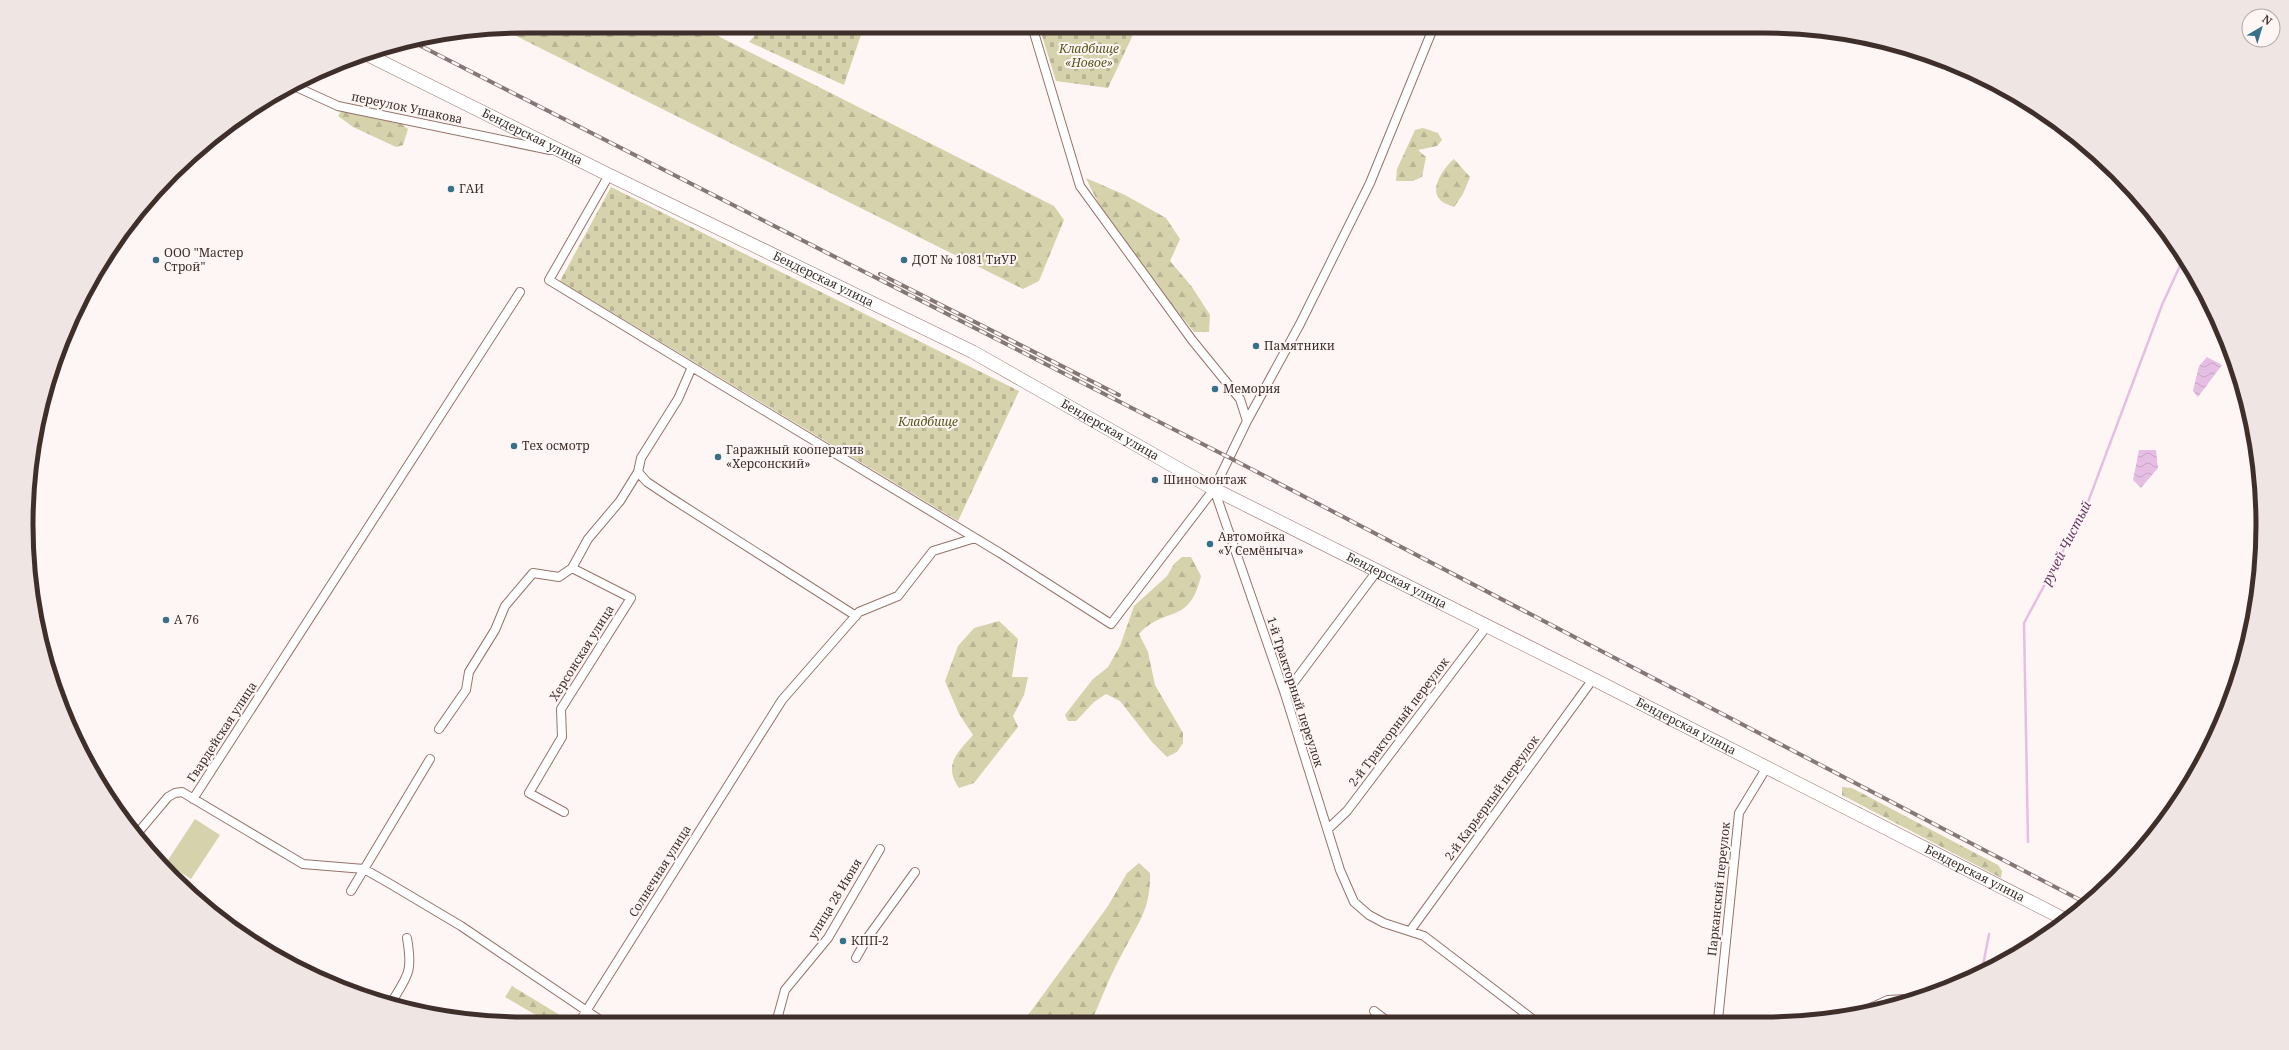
<svg xmlns="http://www.w3.org/2000/svg" width="2289" height="1050" viewBox="0 0 2289 1050" font-family="'Noto Serif',serif">
  <style>
    .grass { fill: #d6d2ac }
    .forest { fill: url(#forest-firs) }
    .cemetery { fill: url(#cemetery-stones) }
    .water { fill: url(#water-waves) }
    .lines { fill: none; stroke-linecap: round; stroke-linejoin: round }
    .stream { stroke: #e6bee3; stroke-width: 2.5 }
    .street-casing { stroke: #95736a; stroke-width: 10 }
    .primary-casing { stroke: #95736a; stroke-width: 14 }
    .street { stroke: #fff; stroke-width: 8 }
    .primary { stroke: #fff; stroke-width: 13 }
    .rail-casing { stroke: #847774; stroke-width: 4 }
    .rail { stroke: #fef6f4; stroke-width: 2.5; stroke-dasharray: 8; stroke-linecap: butt }
    .poi-dot { fill: #367089; stroke: #fef6f4; stroke-width: 1.5 }
    .labels { text-anchor: middle; stroke-width: 4; stroke-linejoin: round; paint-order: stroke }
    .park-label { font-size: 12px; font-style: italic; fill: #595218; stroke: #fef6f4 }
    .street-label { font-size: 12px; fill: #3e2f2b; stroke: #fef6f4 }
    .poi-label { font-size: 12px; fill: #3e2f2b; stroke: #fef6f4; text-anchor: start }
    .water-label { font-size: 13px; font-style: italic; fill: #673666; stroke: #fef6f4 }
    .rim { fill: none; stroke: #3e2f2b; stroke-width: 5 }
  </style>
  <defs>
    <pattern id="forest-firs" width="22" height="20" patternUnits="userSpaceOnUse"><rect width="22" height="20" fill="#d6d2ac"/><path d="M5 1l3.5 6h-7zM16 11l3.5 6h-7z" fill="#b9b594"/></pattern>
    <pattern id="cemetery-stones" width="16" height="16" patternUnits="userSpaceOnUse"><rect width="16" height="16" fill="#d6d2ac"/><path d="M2 7V4a2 2 0 0 1 4 0v3zM10 15v-3a2 2 0 0 1 4 0v3z" fill="#b9b594"/></pattern>
    <pattern id="water-waves" width="16" height="10" patternUnits="userSpaceOnUse"><rect width="16" height="10" fill="#e6bee3"/><path d="M0 5q4-4 8 0t8 0" fill="none" stroke="#c6a4c3"/></pattern>
  </defs>
  <rect width="100%" height="100%" fill="#fef6f4"/>
  <path class="grass" d="M195,819L220,835L191,879L166,863Z"/>
  <path class="forest" d="M525,26H698L1054,206L1064,220L1039,281L1023,289L500,28Z
    M342,110L399,122L408,129L403,145L396,147L353,127L338,116Z
    M1423,128L1438,133L1442,140L1437,146L1418,150L1426,157L1422,177L1413,181H1396L1397,169L1415,130Z
    M1454,159L1470,177L1463,194L1454,207C1449,205 1441,203 1438,197C1431,186 1445,166 1454,159Z
    M1086,178L1125,195L1166,218L1180,239L1170,261L1192,287L1210,315L1209,332H1194C1156,284 1111,235 1086,178Z
    M1182,557H1191L1201,576C1189,626 1166,605 1139,634L1148,652L1155,685L1183,733V743L1177,752L1167,757L1152,742L1120,701L1106,694L1094,702L1076,721H1068L1065,715L1092,680L1108,667L1120,646L1134,606L1167,576L1174,564Z
    M999,621L1018,639L1012,677H1028L1024,695L1013,716L1018,727L974,783L959,788C943,765 957,753 973,735L959,714L945,681L958,646L974,628Z
    M1842,787L1852,788L1998,865L2002,871L2001,878L1842,795Z
    M1139,863L1150,873C1151,911 1137,924 1121,956C1110,976 1102,997 1093,1018L1090,1022H1023L1108,906L1127,873Z
    M512,986L573,1023L551,1024L505,997Z"/>
  <path class="cemetery" d="M763,26H864L844,85L749,42Z
    M1039,26H1137L1108,88L1056,81Z
    M611,187L1019,391L958,521L560,281Z"/>
  <path class="water" d="M2207,357L2222,365L2198,397L2193,391L2199,366Z
    M2139,450H2156L2158,468L2141,488L2133,480Z"/>
  <g class="lines">
    <path class="stream" d="M2028,842L2024,623L2085,510L2162,305L2184,257
      M1982,971L1989,934"/>
    <g class="street-casing">
      <path id="street" d="M292,85L338,106L550,150
        M609,175L549,280L692,367
        M1247,421L1300,324L1370,183L1434,26
        M638,472L647,482L671,498L856,616
        M1214,489L1285,694L1340,870L1354,902L1369,915L1384,923L1424,936L1535,1021
        M1285,694L1377,571
        M439,729L466,690L469,672L495,630L505,606L533,573L559,577L572,568L588,539L620,501L638,472L641,458L678,399L692,367L1000,553L1111,624L1214,489L1247,421L1240,399L1192,340L1080,186L1032,26
        M193,799L520,292
        M564,812L529,793L562,737L561,709L631,598L572,568
        M1328,829L1347,811L1487,626
        M136,835L168,797L175,793L182,792L303,864L364,869L387,882L461,926L606,1024
        M351,891L430,759
        M1410,931L1593,679
        M856,958L868,937L915,872
        M391,1003C408,975 413,973 407,938
        M1866,1010L1888,1000L1906,999
        M1374,1011L1387,1021
        M1718,1020L1739,813L1767,767
        M776,1023L785,990L828,938L880,849
        M578,1024L782,700L859,612L898,596L933,551L975,538"/>
    </g>
    <g class="primary-casing">
      <g id="primary">
        <path id="s1" d="M364,53L609,175L973,352L1214,489L1593,679L2068,921"/>
      </g>
    </g>
    <use href="#street" class="street"/>
    <use href="#primary" class="primary"/>
    <g class="rail-casing">
      <path id="rail" d="M409,40L1230,458L2086,903
        M880,274L1119,395"/>
    </g>
    <use href="#rail" class="rail"/>
  </g>
  <g class="poi-dot">
    <circle cx="451" cy="189" r="4"/>
    <circle cx="156" cy="260" r="4"/>
    <circle cx="904" cy="260" r="4"/>
    <circle cx="1256" cy="346" r="4"/>
    <circle cx="1215" cy="389" r="4"/>
    <circle cx="514" cy="446" r="4"/>
    <circle cx="718" cy="457" r="4"/>
    <circle cx="1155" cy="480" r="4"/>
    <circle cx="1210" cy="544" r="4"/>
    <circle cx="166" cy="620" r="4"/>
    <circle cx="843" cy="941" r="4"/>
  </g>
  <g class="labels">
    <g class="park-label">
      <text x="1089" y="53">Кладбище<tspan x="1089" dy="14">«Новое»</tspan></text>
      <text x="928" y="426">Кладбище</text>
    </g>
    <g class="street-label">
      <text transform="translate(407 108) rotate(12)" y="4">переулок Ушакова</text>
      <text dy="4" stroke="none"><textPath href="#s1" startOffset="188">Бендерская улица</textPath></text>
      <text dy="4" stroke="none"><textPath href="#s1" startOffset="512">Бендерская улица</textPath></text>
      <text dy="4" stroke="none"><textPath href="#s1" startOffset="836">Бендерская улица</textPath></text>
      <text dy="4" stroke="none"><textPath href="#s1" startOffset="1160">Бендерская улица</textPath></text>
      <text transform="translate(582 653) rotate(-58)" y="4">Херсонская улица</text>
      <text transform="translate(1295 692) rotate(72)" y="4">1-й Тракторный переулок</text>
      <text transform="translate(1399 722) rotate(-53)" y="4">2-й Тракторный переулок</text>
      <text dy="4" stroke="none"><textPath href="#s1" startOffset="1484">Бендерская улица</textPath></text>
      <text transform="translate(222 732) rotate(-57)" y="4">Гвардейская улица</text>
      <text transform="translate(1492 798) rotate(-54)" y="4">2-й Карьерный переулок</text>
      <text transform="translate(660 871) rotate(-58)" y="4">Солнечная улица</text>
      <text dy="4" stroke="none"><textPath href="#s1" startOffset="1808">Бендерская улица</textPath></text>
      <text transform="translate(1719 889) rotate(-84)" y="4">Парканский переулок</text>
      <text transform="translate(835 899) rotate(-59)" y="4">улица 28 Июня</text>
    </g>
    <g class="poi-label">
      <text x="459" y="193">ГАИ</text>
      <text x="164" y="257">ООО "Мастер<tspan x="164" dy="14">Строй"</tspan></text>
      <text x="912" y="264">ДОТ № 1081 ТиУР</text>
      <text x="1264" y="350">Памятники</text>
      <text x="1223" y="393">Мемория</text>
      <text x="522" y="450">Тех осмотр</text>
      <text x="726" y="454">Гаражный кооператив<tspan x="726" dy="14">«Херсонский»</tspan></text>
      <text x="1163" y="484">Шиномонтаж</text>
      <text x="1218" y="541">Автомойка<tspan x="1218" dy="14">«У Семёныча»</tspan></text>
      <text x="174" y="624">А 76</text>
      <text x="851" y="945">КПП-2</text>
    </g>
    <g class="water-label">
      <text transform="translate(2066 543) rotate(-63)" y="5">ручей Чистый</text>
    </g>
  </g>
  <path d="M0 0H2289V1050H0ZM525 33H1764A492 492 0 0 1 2256 525V525A492 492 0 0 1 1764 1017H525A492 492 0 0 1 33 525V525A492 492 0 0 1 525 33Z" fill="#efe6e4" fill-rule="evenodd"/>
  <path class="rim" d="M525 33H1764A492 492 0 0 1 2256 525V525A492 492 0 0 1 1764 1017H525A492 492 0 0 1 33 525V525A492 492 0 0 1 525 33Z"/>
  <g transform="translate(2261 28) rotate(38)"><circle r="19" fill="#fef6f4" stroke="#b1a6a4"/>
  <path d="M0-3L7 15L0 10L-7 15Z" fill="#367089"/>
  <text y="-6" font-size="11" font-weight="bold" text-anchor="middle" fill="#3e2f2b">N</text>
  </g>
</svg>
